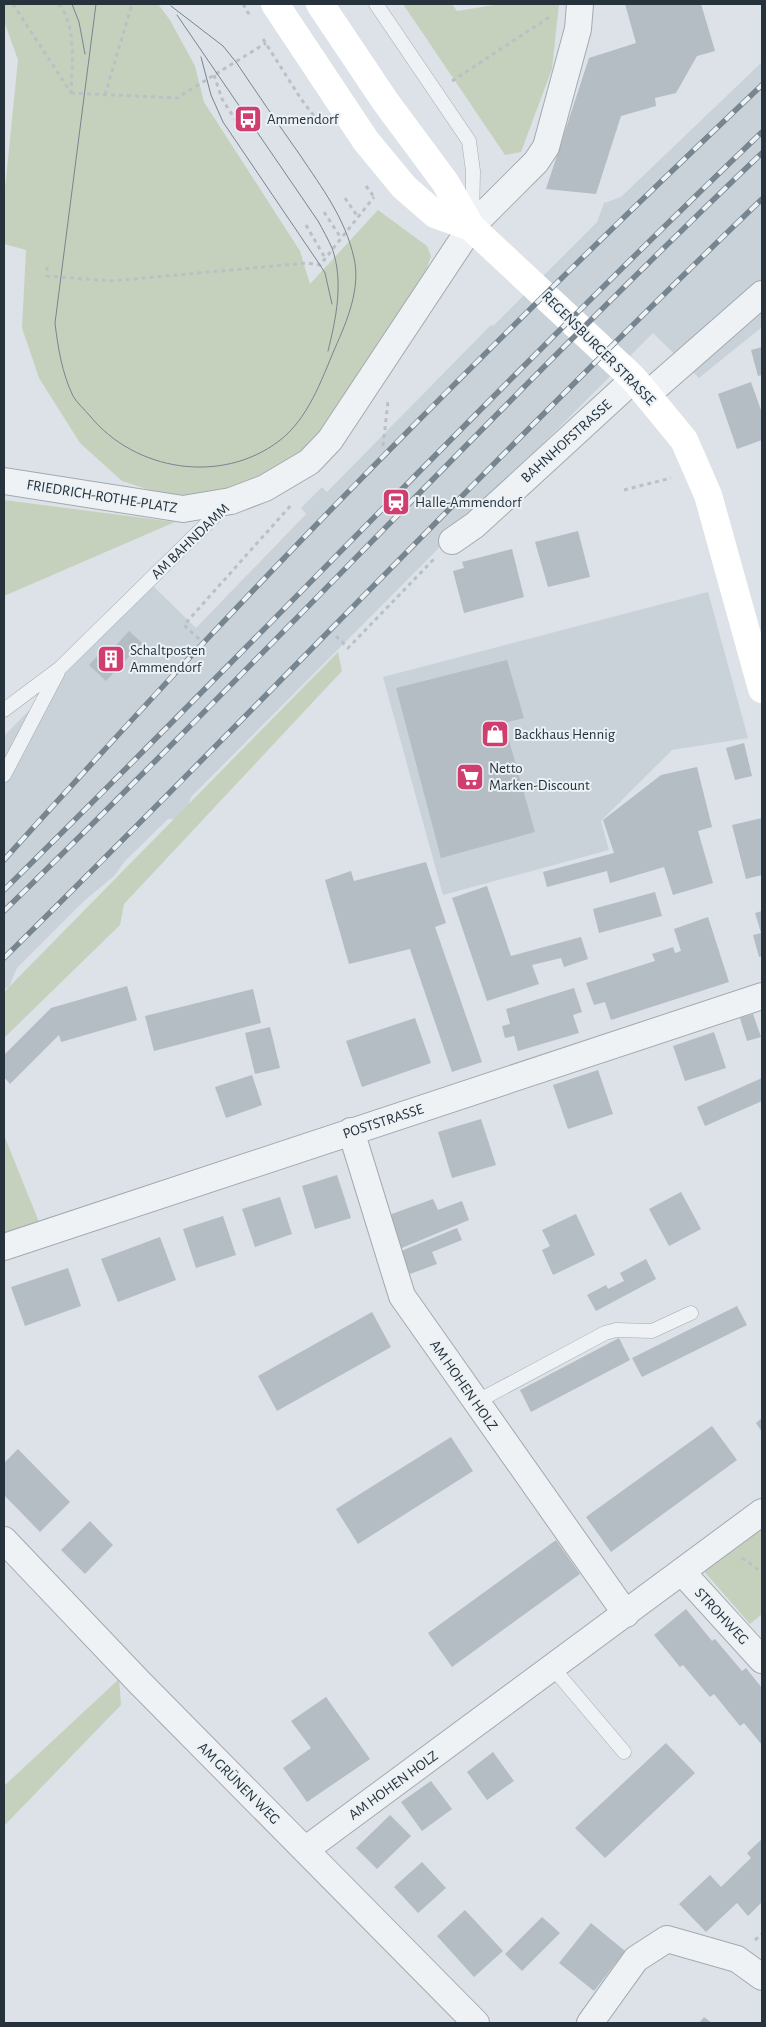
<svg xmlns="http://www.w3.org/2000/svg" width="766" height="2027" viewBox="0 0 766 2027" font-family="'Alegreya Sans',sans-serif">
  <style>
    .built { fill: #cad2d9 }
    .green { fill: #c6d1bd }
    .building { fill: #b3bdc3 }
    .lines { fill: none; stroke-linecap: round; stroke-linejoin: round }
    .lane-casing { stroke: #a2aab1; stroke-width: 15 }
    .street-casing { stroke: #a2aab1; stroke-width: 28 }
    .path { stroke: #bbc0c5; stroke-width: 3; stroke-dasharray: 4 4; stroke-linecap: butt }
    .lane { stroke: #eff2f5; stroke-width: 14 }
    .street { stroke: #eff2f5; stroke-width: 26 }
    .secondary { stroke: #fff; stroke-width: 28 }
    .tram { stroke: #768590; stroke-width: 1 }
    .rail-casing { stroke: #768590; stroke-width: 5.5 }
    .rail { stroke: #ebf1f4; stroke-width: 4; stroke-dasharray: 11; stroke-linecap: butt }
    .labels { text-anchor: middle; stroke-width: 4; stroke-linejoin: round; paint-order: stroke }
    .poi-label { font-size: 15px; fill: #26333d; stroke: #ebf1f4; text-anchor: start }
    .street-label { font-size: 15px; fill: #26333d; stroke: #ebf1f4 }
  </style>
  <rect width="100%" height="100%" fill="#dce2e7"/>
  <path class="built" d="M762,62V327L699,378L653,333L191,797L188,807L177,819H168L125,861L114,876L84,901L17,968L9,987L4,989V736L152,585L196,628L306,514L301,508L322,487L327,492L491,325L493,326L597,222L604,203L621,197Z
    M708,592L748,738L672,750L601,821L609,850L443,895L383,677Z"/>
  <path class="green" d="M4,4H158L170,20L195,66L204,102L300,251L310,284L378,210L427,246L431,256L421,286L312,446L266,478L183,501L122,481L80,443L39,378L22,328L26,250L4,244V198L18,60L4,21Z
    M403,4H452L457,11L501,4H559L552,69L521,152L505,155Z
    M4,500L175,522L4,596Z
    M338,652L342,671L124,904L120,925L4,1038V992Z
    M4,1135L39,1222L4,1233Z
    M762,1524V1614L750,1624L702,1569Z
    M119,1679L121,1705L4,1826V1786Z"/>
  <path class="building" d="M625,4H701L715,51L697,56L676,93L655,98L656,106L621,116L596,194L546,189L589,58L636,43Z
    M762,347V375L758,376L751,350Z
    M751,382L762,413V440L737,449L718,394Z
    M578,531L590,577L548,587L535,542Z
    M512,549L524,597L464,613L453,571L464,568L462,562Z
    M129,631L142,643L106,681L89,665L104,649L109,653Z
    M507,660L524,718L504,723L535,832L441,858L396,688Z
    M744,743L752,776L735,780L726,748Z
    M697,767L712,827L698,831L713,883L673,895L664,867L610,883L607,871L547,887L543,872L614,853L603,820L661,775Z
    M762,818V875L746,879L732,825Z
    M426,862L446,923L435,927L482,1062L452,1072L410,949L349,964L325,880L351,871L354,881Z
    M487,886L511,956L581,937L588,959L564,967L561,958L532,965L539,984L487,1001L452,898Z
    M655,892L662,916L599,933L593,909Z
    M762,911V956L759,957L753,935L761,933L755,913Z
    M708,917L729,982L611,1020L605,1002L594,1005L586,983L655,961L652,954L673,947L675,953L681,951L674,929Z
    M127,986L137,1020L61,1042L59,1035L10,1084L4,1077V1055L51,1008Z
    M574,988L582,1012L573,1015L579,1033L518,1051L514,1036L505,1038L502,1026L510,1024L506,1009Z
    M253,989L261,1023L154,1051L145,1016Z
    M753,1014L761,1037L747,1041L740,1018Z
    M415,1018L431,1063L362,1087L346,1041Z
    M270,1027L280,1068L255,1074L245,1033Z
    M714,1032L726,1068L685,1081L673,1046Z
    M598,1070L613,1114L568,1129L553,1085Z
    M252,1075L262,1105L226,1118L215,1087Z
    M762,1078V1101L705,1126L697,1107Z
    M481,1119L496,1165L452,1178L438,1132Z
    M337,1175L351,1218L315,1229L302,1186Z
    M681,1192L701,1229L669,1246L649,1209Z
    M280,1197L292,1234L255,1247L242,1209Z
    M433,1199L438,1210L462,1201L469,1220L397,1250L389,1215Z
    M576,1214L595,1255L553,1275L542,1250L550,1246L542,1230Z
    M223,1216L236,1255L196,1268L183,1229Z
    M457,1228L462,1240L432,1252L437,1264L410,1274L401,1251Z
    M160,1237L176,1280L118,1302L101,1259Z
    M646,1259L656,1279L596,1311L587,1295L606,1285L608,1289L624,1281L620,1273Z
    M68,1268L81,1306L25,1326L11,1287Z
    M737,1306L747,1325L642,1377L632,1358Z
    M372,1312L391,1347L277,1411L258,1376Z
    M619,1338L630,1360L531,1412L520,1390Z
    M762,1418V1432L756,1423Z
    M712,1426L737,1460L611,1552L586,1517Z
    M451,1437L473,1471L358,1544L336,1509Z
    M18,1449L70,1502L40,1532L4,1495V1463Z
    M90,1521L113,1545L85,1574L61,1550Z
    M556,1540L580,1574L452,1667L428,1633Z
    M686,1609L712,1641L715,1639L742,1671L746,1668L762,1688V1745L744,1723L740,1726L714,1694L710,1697L683,1665L680,1667L654,1635Z
    M326,1697L370,1759L307,1802L283,1768L311,1748L291,1721Z
    M666,1743L695,1773L605,1858L575,1828Z
    M493,1752L514,1781L487,1800L467,1772Z
    M431,1781L452,1809L422,1831L401,1802Z
    M390,1815L411,1836L377,1869L356,1848Z
    M762,1839V1902L748,1916L737,1903L706,1932L679,1904L710,1875L721,1887L751,1858L747,1853Z
    M422,1862L446,1888L418,1913L394,1887Z
    M465,1910L503,1951L474,1977L437,1936Z
    M542,1917L560,1933L522,1971L505,1954Z
    M591,1923L625,1951L594,1991L559,1963Z
    M704,2017L712,2023H699Z"/>
  <g class="lines">
    <g class="lane-casing">
      <path id="lane" d="M376,4L469,141L473,171L472,221
        M4,710L60,668L227,504
        M4,775L58,672
        M476,1402L605,1333L616,1330L652,1331L691,1313
        M553,1668L624,1752"/>
    </g>
    <g class="street-casing">
      <path id="street" d="M648,394L762,294
        M4,481L183,509L231,501L265,488L309,462L330,440L471,227L536,162L546,147L578,29L580,4
        M452,541L475,525L634,379
        M351,1131L402,1296L626,1614
        M4,1247L762,996
        M4,1540L139,1682L476,2023
        M682,1572L762,1660
        M305,1850L762,1512
        M590,2023L636,1959L667,1939L737,1959L762,1977"/>
    </g>
    <path class="path" d="M13,4L71,93
      M59,4C77,28 72,64 71,93
      M243,4L250,16
      M263,39L301,99L321,125
      M214,75L222,99L240,127
      M452,81L551,16
      M71,93L177,98L266,43
      M105,95L132,4
      M366,186L374,197
      M345,198L358,217
      M324,212L341,238
      M306,225L325,258
      M47,267V276L111,281L307,263L320,265L374,197
      M383,446L388,401
      M624,490L671,478
      M336,636L348,648L434,559
      M199,639L184,625L292,504
      M742,1558L762,1572
      M755,1940L762,1934"/>
    <use href="#lane" class="lane"/>
    <use href="#street" class="street"/>
    <path class="secondary" d="M275,4L366,141L404,187L435,214L471,227
      M320,4L385,101L445,182L471,227L634,379L684,440L708,495L762,689"/>
    <path class="tram" d="M72,4L79,22L85,54
      M96,4L55,323C58,348 62,373 73,396C77,403 85,410 90,416C135,471 221,485 279,441C308,419 321,381 335,348C347,321 361,288 354,258C345,218 322,188 300,155C278,124 257,93 236,62L223,46L171,6
      M177,15L318,221C323,230 328,239 332,248C344,281 336,319 328,351
      M201,57L211,95L223,122L320,265L325,273L332,304"/>
    <g class="rail-casing">
      <path id="rail" d="M4,860C66,791 129,723 192,655C376,459 567,270 762,85
        M4,890C259,639 504,379 762,132
        M4,911C260,662 503,400 762,153
        M4,958C259,707 504,447 762,199"/>
    </g>
    <use href="#rail" class="rail"/>
  </g>
  <defs>
    <g id="bus-square" transform="scale(1.4375)"><rect x="-9" y="-9" width="18" height="18" rx="4" fill="#cf3e6f" stroke="#ebf1f4"/><path d="M-5-6H5V4H4V6H2V4H-2V6H-4V4H-5ZM-3.5-4V0h7V-4ZM-3.5 1.2v1.5H-2V1.2ZM2 1.2v1.5H3.5V1.2Z" fill="#fff"/></g>
    <g id="station-square" transform="scale(1.4375)"><rect x="-9" y="-9" width="18" height="18" rx="4" fill="#cf3e6f" stroke="#ebf1f4"/><path d="M-3-6H3Q5-6 5-4V2Q5 4 3 4L4.5 6H3L1.5 4h-3L-3 6H-4.5L-3 4Q-5 4-5 2V-4Q-5-6-3-6ZM-3.5-4v3h7v-3ZM-3.5 1v1.5H-2V1ZM2 1v1.5H3.5V1Z" fill="#fff"/></g>
    <g id="building-square" transform="scale(1.4375)"><rect x="-9" y="-9" width="18" height="18" rx="4" fill="#cf3e6f" stroke="#ebf1f4"/><path d="M-4-6H4V6H1V3H-1V6H-4ZM-2.5-4.3h1.7v1.8h-1.7ZM.8-4.3h1.7v1.8H.8ZM-2.5-1h1.7V.8h-1.7ZM.8-1h1.7V.8H.8Z" fill="#fff"/></g>
    <g id="shop-square" transform="scale(1.4375)"><rect x="-9" y="-9" width="18" height="18" rx="4" fill="#cf3e6f" stroke="#ebf1f4"/><path d="M-5-2.5h2.3a2.7 3.5 0 0 1 5.4 0H5L5.5 6h-11ZM-1.5-2.5h3a1.5 2.3 0 0 0-3 0Z" fill="#fff"/></g>
    <g id="supermarket-square" transform="scale(1.4375)"><rect x="-9" y="-9" width="18" height="18" rx="4" fill="#cf3e6f" stroke="#ebf1f4"/><path d="M-6-5.5h2.5l.6 2H6L4.5 2H-2.5L-4.4-4H-6ZM-1.5 3.2a1.3 1.3 0 1 0 .1 0ZM3 3.2a1.3 1.3 0 1 0 .1 0Z" fill="#fff"/></g>
  </defs>
  <g fill-rule="evenodd">
    <use href="#bus-square" x="248" y="119"/>
    <use href="#station-square" x="396" y="502"/>
    <use href="#building-square" x="111" y="659"/>
    <use href="#shop-square" x="495" y="734"/>
    <use href="#supermarket-square" x="470" y="777"/>
  </g>
  <g class="labels">
    <g class="poi-label">
      <text x="267" y="124">Ammendorf</text>
      <text x="415" y="507">Halle-Ammendorf</text>
      <text x="130" y="655">Schaltposten<tspan x="130" dy="17">Ammendorf</tspan></text>
      <text x="514" y="739">Backhaus Hennig</text>
      <text x="489" y="773">Netto<tspan x="489" dy="17">Marken-Discount</tspan></text>
    </g>
    <g class="street-label">
      <text transform="translate(599 348) rotate(45)" y="5">REGENSBURGER STRASSE</text>
      <text transform="translate(566 441) rotate(-42)" y="5">BAHNHOFSTRASSE</text>
      <text transform="translate(102 496) rotate(9)" y="5">FRIEDRICH-ROTHE-PLATZ</text>
      <text transform="translate(190 541) rotate(-44)" y="5">AM BAHNDAMM</text>
      <text transform="translate(383 1121) rotate(-18)" y="5">POSTSTRASSE</text>
      <text transform="translate(464 1385) rotate(55)" y="5">AM HOHEN HOLZ</text>
      <text transform="translate(722 1616) rotate(47)" y="5">STROHWEG</text>
      <text transform="translate(239 1783) rotate(45)" y="5">AM GRÜNEN WEG</text>
      <text transform="translate(393 1785) rotate(-36)" y="5">AM HOHEN HOLZ</text>
    </g>
  </g>
  <rect width="766" height="2027" fill="none" stroke="#26333d" stroke-width="10"/>
</svg>
